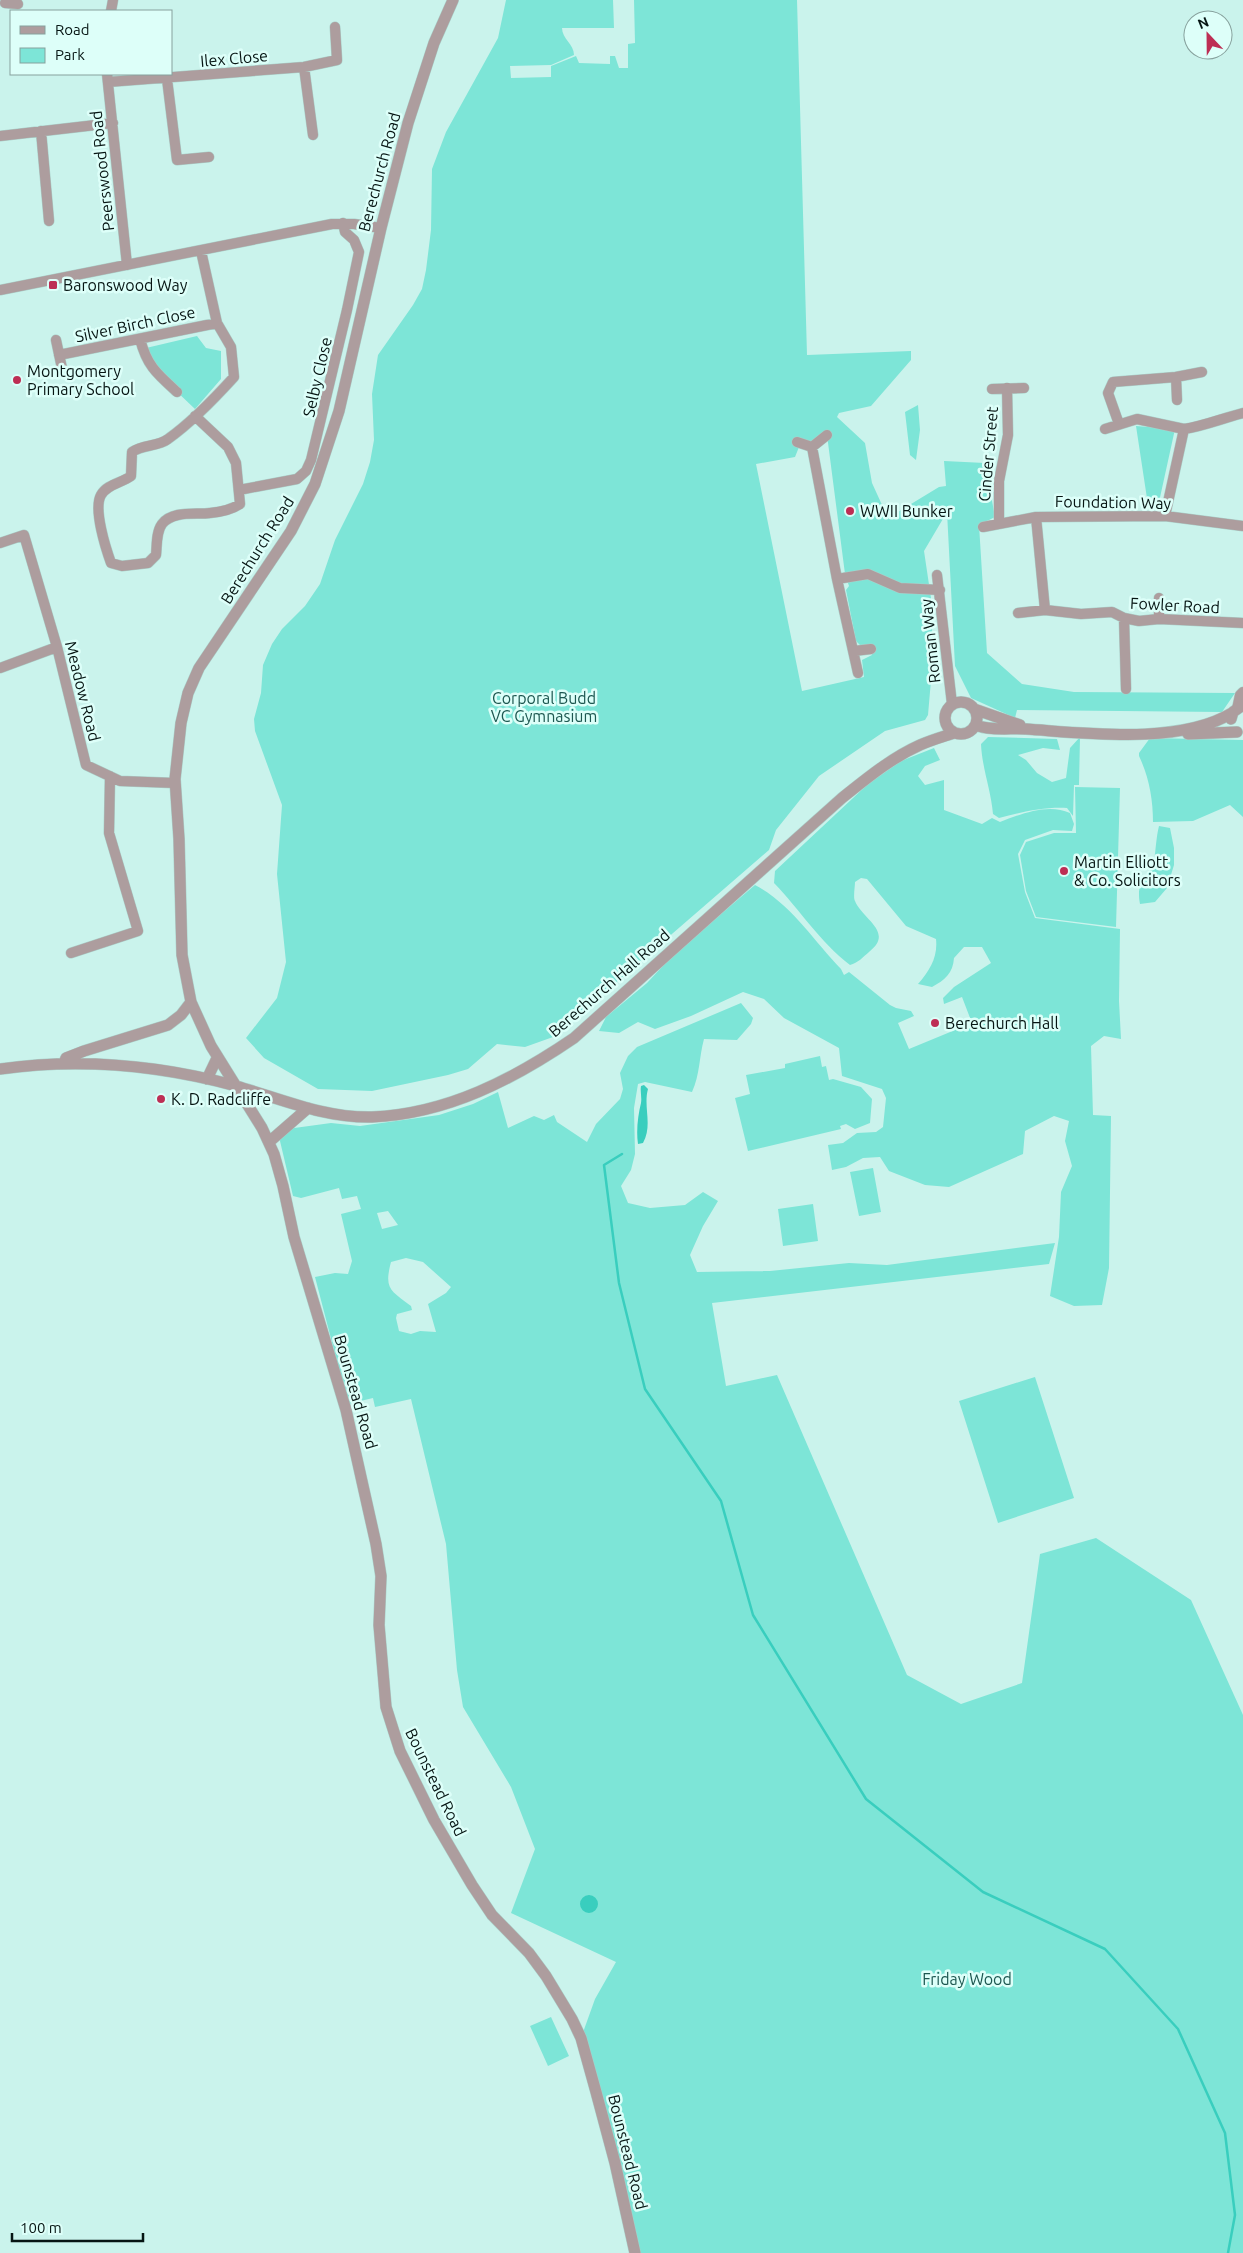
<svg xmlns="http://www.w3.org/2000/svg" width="1243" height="2253" viewBox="0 0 1243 2253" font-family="Ubuntu,sans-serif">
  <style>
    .green { fill: #7de5d7; fill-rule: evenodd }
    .water { fill: #39cebe }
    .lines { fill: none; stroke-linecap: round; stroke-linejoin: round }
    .stream { stroke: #39cebe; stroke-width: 2.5 }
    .minor-casing { stroke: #abcfc9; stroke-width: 11 }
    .tertiary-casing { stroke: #abcfc9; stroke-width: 12 }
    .minor { stroke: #ad9d9e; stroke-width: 10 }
    .tertiary { stroke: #ad9d9e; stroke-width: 11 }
    .poi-dot { fill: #bd2e54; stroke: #ddfff9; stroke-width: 2 }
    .labels { text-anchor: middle; stroke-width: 5; stroke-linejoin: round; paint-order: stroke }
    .street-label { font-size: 16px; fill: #061513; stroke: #ddfff9 }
    .poi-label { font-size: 16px; fill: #061513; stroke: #ddfff9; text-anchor: start }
    .park-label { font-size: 16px; fill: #1c5750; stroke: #ddfff9 }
  </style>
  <rect width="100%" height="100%" fill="#caf3ec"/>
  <path class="green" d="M506,0H613L614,28H562C562,39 574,44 574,55L551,65L510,66L511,78L551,77V66L576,56L579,63L610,64V56H615L619,68H628V44L635,43L634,0H797L807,355L911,351V360L871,406L839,413L837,417L865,443L872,483L888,518L939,487L946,486L944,461L985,463L995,517L979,525L987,653L1022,684L1074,692L1235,693L1222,712L1017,710L1015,718L971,698L955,666L947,512L924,551L931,598L933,657L928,715L925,720L885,731L819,776L776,830L769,850L553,1037L525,1047L497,1044L468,1069L448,1075L372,1091L318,1089L264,1058L246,1038L277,998L286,962L277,874L282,805L255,731L254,719L261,693L263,665L272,644L282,629L305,606L320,584L335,540L363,484L370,462L374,440L372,394L378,355L413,305L422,289L426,270L431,230L432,169L446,132L498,38ZM827,435L845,574L849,586L846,590L856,641L863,648H870L872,655L862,660L864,677L802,691L756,464L795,457L801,442L819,443Z
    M197,336L206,348L221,351V379L195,409L151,367L146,348Z
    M918,405L920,430L916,460L910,455L905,412Z
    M1136,426L1175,429L1159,502L1148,505Z
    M988,737L1057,739L1060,750L1043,748L1018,755L1026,760L1037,773L1052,782L1066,778L1070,748L1080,737L1079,785H1074L1073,816L1067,808C1042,807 1023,812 999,818L993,814C991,790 982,768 981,744Z
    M1150,738L1243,740V817L1230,805L1193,821L1153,822C1153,799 1149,777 1139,756V753Z
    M934,748L940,760L925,766L918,776L925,785L944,780V810L982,824L992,818L1000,822C1021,814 1048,803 1070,813L1074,824L1072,831L1053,830L1025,840L1018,854L1025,892L1035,918L1120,929L1119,1001L1121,1039L1104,1036L1091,1046L1093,1115L1111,1116L1109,1268L1102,1305L1074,1306L1050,1296L1059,1237L1061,1192L1072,1166L1065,1141L1069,1121L1054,1116L1025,1131L1023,1154L949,1187L925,1185L889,1171L880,1157L863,1158L846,1167L832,1170L828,1145L843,1143L857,1133L876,1132L883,1127L886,1098L882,1089L842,1076L839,1048L784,1018L764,999L743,992L691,1016L655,1029L638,1022L619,1033L599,1031L606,1017L647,983L674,954L755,885C791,904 813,940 841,969L844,975L849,972L890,1005L896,1008L911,1011L914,1016L898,1023L909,1049L972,1023L962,997L944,1004L943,998L954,987L991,963L982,947H964L954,958C953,973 945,980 932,987L918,984C930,970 938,957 936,939L906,926L867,879L861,878L855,882C855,887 853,897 855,901C862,919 895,932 869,952C863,957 858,963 850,965C820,942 800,910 774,883L775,871L868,784L901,761Z
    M1075,787L1120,788L1116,927L1036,917L1026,891L1020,855L1026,842L1054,833H1076Z
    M1159,826L1170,828L1174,848V865L1167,888L1155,902L1140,904C1135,878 1150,879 1154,861C1156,849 1156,838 1159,826Z
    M741,1003L753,1018L751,1024L737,1040L704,1039C699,1057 700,1075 692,1092L645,1082L638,1084L634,1108L635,1154L631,1170L621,1186L628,1203L650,1208L685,1205L703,1192L718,1201L703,1226L690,1255L697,1272L770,1271L849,1263L887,1265L1055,1243L1049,1264L712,1303L726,1386L777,1375L907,1675L961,1704L1022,1683L1040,1554L1096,1538L1191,1600L1243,1715V2253H635L581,2038L595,1999L616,1962L511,1913L535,1849L511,1787L463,1707L457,1670L446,1544L411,1399L375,1407L373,1398L348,1404L315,1277L335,1273L348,1274L352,1261L341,1214L361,1209L357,1196L342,1199L339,1188L301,1198L293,1196L280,1141L281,1134L287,1129L331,1123L360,1126L439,1115L473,1104L498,1092L508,1128L534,1116L544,1120L554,1115L557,1122L587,1142L596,1124L620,1099L623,1089L620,1073L628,1056L637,1047ZM388,1211L398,1225L382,1229L377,1213ZM406,1258L423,1262L451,1287L446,1293L428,1304L436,1332L420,1331L411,1334L399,1331L396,1318L397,1314L412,1310L411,1306C390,1290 384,1289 391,1262Z
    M820,1056L822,1067L826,1066L829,1080L833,1079L861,1087L872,1099L870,1123L855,1129L846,1124L840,1126L841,1129L748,1151L735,1098L750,1094L746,1075L785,1068V1064Z
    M873,1168L881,1212L859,1216L850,1172Z
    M813,1204L818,1241L783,1246L778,1209Z
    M1035,1377L1074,1498L998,1523L959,1401Z
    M551,2017L569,2056L548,2066L530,2026Z"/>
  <path class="water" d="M644,1085L648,1089C643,1107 653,1125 643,1143L638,1144C636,1131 638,1115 641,1103C642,1097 640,1092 641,1086Z
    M580 1904a9 9 0 1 1 18 0a9 9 0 1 1-18 0Z"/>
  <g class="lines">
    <path class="stream" d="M622,1154L604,1165L619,1283L645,1389L721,1501L753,1615L866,1799L983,1892L1105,1949L1178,2029L1225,2133L1235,2215L1228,2253"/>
    <g class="minor-casing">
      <path id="minor" d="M5,3L18,4
        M111,11L113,0
        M304,67L313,135
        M107,74L127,265
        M167,79L177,160L209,157
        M108,82L304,67L337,60L335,27
        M41,131L49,221
        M0,136L113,123
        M0,290L332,224H354L381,228
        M140,339C147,366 157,374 177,392
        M56,340L63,373
        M59,355L217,323
        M1176,377L1202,372
        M992,389L1024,388
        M195,416L228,447L236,463L240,504C231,510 221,512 210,513C196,515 173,510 162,524C156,532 157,546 156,555L148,563L122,566L111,563C106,549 93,509 101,495C107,484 122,483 131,476L132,452C143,444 158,447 168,439C192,422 214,399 234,377L231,347L217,323L201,251
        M1119,424L1108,393L1113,382L1176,377L1177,400
        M1105,429L1137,419L1184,429
        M827,435L812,447L837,579L868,574L900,588L940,590
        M797,442L812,447
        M239,490L297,479L306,471L311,460L347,310L359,252L354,240L345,232L343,223
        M1165,516L1184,429C1204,426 1223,418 1243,413
        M1036,517L1045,610
        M999,524V481L1008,435L1007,388
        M983,527L1036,517L1165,516L1243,526
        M0,543L24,535L57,647L86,765L120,781L175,783
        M937,575L952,704
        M837,579L858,673
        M1159,598V619
        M1018,613L1045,610L1081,614L1112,612L1124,618L1139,621L1159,619L1243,623
        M1124,618L1126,689
        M854,651L871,649
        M0,668L57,647
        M1237,709L1240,695L1243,692
        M71,953L138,931L109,833L110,776"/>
    </g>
    <g class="tertiary-casing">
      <path id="tertiary" d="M453,0L434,43L408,123L381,228L339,411L315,484L291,531L199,668L188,693L181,723L175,779L179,839L182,955L191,1002L211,1046L262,1128L274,1154L283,1186L294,1237L346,1410L376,1544L381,1576L379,1625L386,1707L400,1751L434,1820L472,1885L492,1915L529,1953L546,1976L572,2019L581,2038L596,2092L615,2163L635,2253
        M945 718a16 16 0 1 1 32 0a16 16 0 1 1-32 0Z
        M974,709L1020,725
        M1231,719L1233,712L1243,705
        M976,725C989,731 1011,728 1026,729C1086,733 1179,745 1232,713
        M1188,734L1237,732
        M64,1063L66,1058L84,1051L168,1025L181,1015L191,1002
        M0,1069C80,1058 159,1065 236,1086C282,1099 324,1118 372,1117C447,1114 514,1079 574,1038L842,798C866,779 891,758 920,745C931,740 942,737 954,733
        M207,1079L217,1058
        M269,1142L308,1108"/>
    </g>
    <use href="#minor" class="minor"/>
    <use href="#tertiary" class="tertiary"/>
  </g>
  <g class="poi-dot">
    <rect x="48" y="280" width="10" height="10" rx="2.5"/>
    <circle cx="17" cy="380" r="5"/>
    <circle cx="850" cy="511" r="5"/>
    <circle cx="1064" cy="871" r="5"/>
    <circle cx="935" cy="1023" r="5"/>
    <circle cx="161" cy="1099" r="5"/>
  </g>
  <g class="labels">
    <g class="street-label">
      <text transform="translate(234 58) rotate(-5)" y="6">Ilex Close</text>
      <text transform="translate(102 171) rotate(-96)" y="6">Peerswood Road</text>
      <text transform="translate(379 172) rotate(-75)" y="6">Berechurch Road</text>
      <text transform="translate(135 324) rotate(-12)" y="6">Silver Birch Close</text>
      <text transform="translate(317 377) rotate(-77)" y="6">Selby Close</text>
      <text transform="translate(988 454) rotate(-85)" y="6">Cinder Street</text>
      <text transform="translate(1113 502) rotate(1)" y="6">Foundation Way</text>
      <text transform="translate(257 550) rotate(-58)" y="6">Berechurch Road</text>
      <text transform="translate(1175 605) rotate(3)" y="6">Fowler Road</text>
      <text transform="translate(930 641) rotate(-96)" y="6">Roman Way</text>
      <text transform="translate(83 691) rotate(76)" y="6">Meadow Road</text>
      <text transform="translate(609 983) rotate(-41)" y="6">Berechurch Hall Road</text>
      <text transform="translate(356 1392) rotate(74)" y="6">Bounstead Road</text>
      <text transform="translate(436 1782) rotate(64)" y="6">Bounstead Road</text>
      <text transform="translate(628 2152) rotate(76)" y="6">Bounstead Road</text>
    </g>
    <g class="poi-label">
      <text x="63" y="291">Baronswood Way</text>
      <text x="27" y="377">Montgomery<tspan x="27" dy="18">Primary School</tspan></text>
      <text x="860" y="517">WWII Bunker</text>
      <text x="1074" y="868">Martin Elliott<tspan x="1074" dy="18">&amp; Co. Solicitors</tspan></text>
      <text x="945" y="1029">Berechurch Hall</text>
      <text x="171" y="1105">K. D. Radcliffe</text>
    </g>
    <g class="park-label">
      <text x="544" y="704">Corporal Budd<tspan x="544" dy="18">VC Gymnasium</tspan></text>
      <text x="967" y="1985">Friday Wood</text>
    </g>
  </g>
  <rect x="10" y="10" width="162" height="65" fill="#ddfff9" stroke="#87a19d"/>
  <rect x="20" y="26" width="25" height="8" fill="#ad9d9e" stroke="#87a19d"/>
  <text x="55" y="35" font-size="15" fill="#061513">Road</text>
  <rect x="20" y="48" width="25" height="15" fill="#7de5d7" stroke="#87a19d"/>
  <text x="55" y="60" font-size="15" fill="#061513">Park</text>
  <g transform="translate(1208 35) rotate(338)"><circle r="24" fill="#ddfff9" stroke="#87a19d"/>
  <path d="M0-4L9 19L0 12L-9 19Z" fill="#bd2e54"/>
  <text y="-8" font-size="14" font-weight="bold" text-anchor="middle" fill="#061513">N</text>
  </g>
  <path d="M12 2233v8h131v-8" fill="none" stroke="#061513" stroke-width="2.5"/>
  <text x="20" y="2233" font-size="15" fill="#061513" stroke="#ddfff9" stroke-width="4" paint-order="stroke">100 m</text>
</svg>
